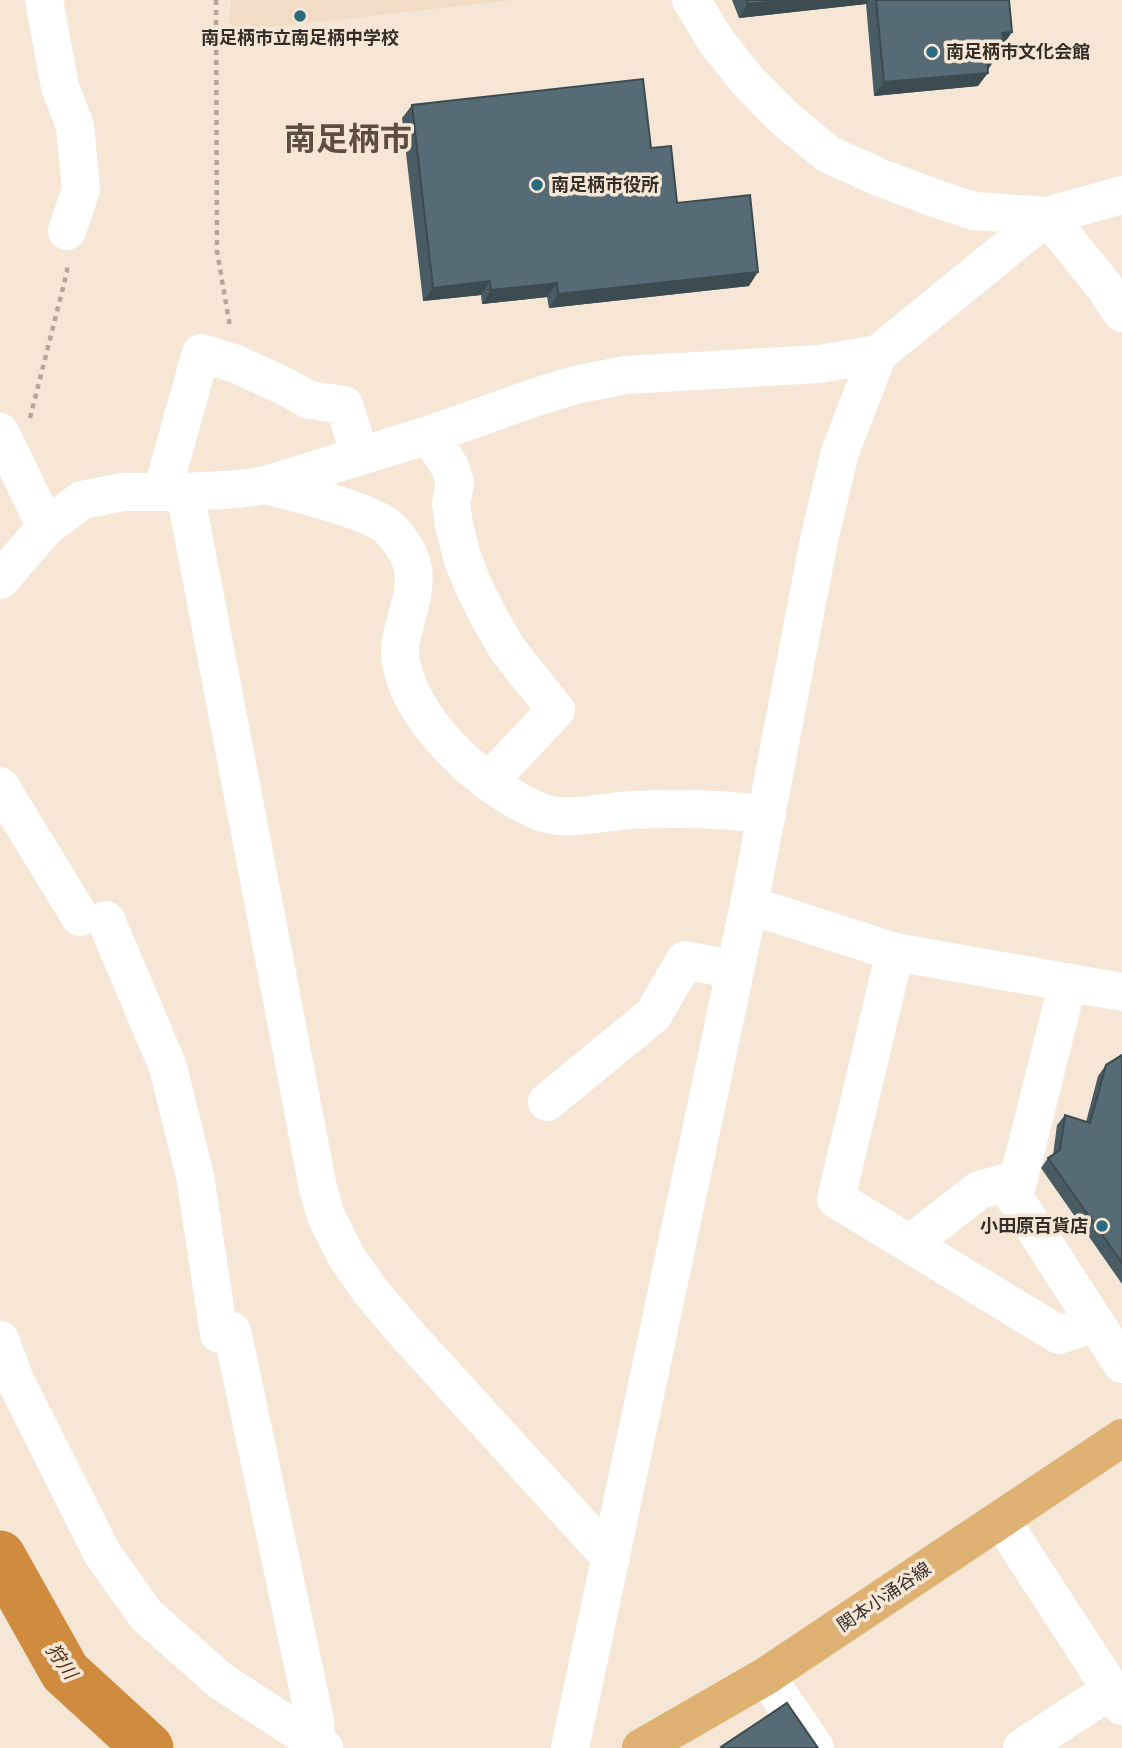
<svg xmlns="http://www.w3.org/2000/svg" width="1122" height="1748" viewBox="0 0 1122 1748" font-family="Lora,'Noto Sans JP',serif">
  <style>
    .built { fill: #f2dcc6 }
    .lines { fill: none; stroke-linecap: round; stroke-linejoin: round }
    .river { stroke: #cf8c3e; stroke-width: 51 }
    .path { stroke: #b4a79a; stroke-width: 4.5; stroke-dasharray: 5 5; stroke-linecap: butt }
    .minor { stroke: #fff; stroke-width: 38 }
    .major { stroke: #dfb274; stroke-width: 38 }
    .wall { fill: #4a5c63 }
    .shaded-wall { fill: #3c4b50 }
    .building { fill: #566b73; stroke: #3c4b50; stroke-width: 2 }
    .poi-dot { fill: #2b6a7f; stroke: #f6e6d6; stroke-width: 2.5 }
    .labels { text-anchor: middle; stroke-width: 7; stroke-linejoin: round; paint-order: stroke }
    .poi-label { font-size: 18px; font-weight: bold; fill: #342e28; stroke: #f6e6d6; text-anchor: start }
    .street-label { font-size: 18px; fill: #342e28; stroke: #f6e6d6 }
    .water-label { font-size: 19px; font-style: italic; fill: #503413; stroke: #f6e6d6 }
    .town-label { font-size: 32px; font-weight: bold; fill: #5c4f42; stroke: #f6e6d6 }
  </style>
  <rect width="100%" height="100%" fill="#f6e6d6"/>
  <path class="built" d="M231,0H515L228,32Z"/>
  <g class="lines">
    <path class="river" d="M0,1556L65,1672L148,1748"/>
    <path class="path" d="M216,0L217,251L230,327
      M30,418L67,272V263"/>
    <path class="minor" d="M44,0L60,87L75,126L81,190L67,231
      M691,0L716,41L746,79L783,117L828,154L881,178L940,200L974,211L1047,216L1122,195
      M0,432L46,527
      M429,435L450,467L455,483L451,504L454,525L462,557L473,585L490,619L508,650L556,710L488,782
      M266,485C294,493 371,510 390,529C418,558 418,580 407,616C404,627 400,640 400,652C403,716 484,790 541,812C565,822 603,812 630,810C676,808 721,808 767,815
      M162,492L201,353L236,364L286,387L309,400L344,405L360,456
      M185,492L318,1188L326,1216L346,1256L368,1288L405,1332L611,1558
      M0,580L46,527L82,500L123,492H185L239,489L266,485L429,435L536,397L575,385L626,375L819,364L878,354L1047,216L1104,286L1122,313
      M0,786L80,917
      M749,905L895,952L1122,992
      M106,920L168,1067L195,1176L219,1334L232,1331L315,1721L316,1743
      M895,952L836,1199L1059,1335L1096,1323
      M1068,982L1014,1197L1122,1364
      M547,1102L653,1015L685,960L735,970
      M910,1244L979,1190L1019,1179
      M0,1340L15,1380L102,1553L146,1615L222,1682L324,1748
      M1001,1520L1122,1706
      M766,1676L815,1748
      M570,1748L749,905L819,540L840,452L878,354
      M1022,1748L1111,1690"/>
    <path class="major" d="M641,1748L766,1676L1122,1438"/>
  </g>
  <path class="wall" d="M732,0H1009L1012,32L996,55L978,86L874,96L866,4L739,18Z
    M412,105L651,148L677,203L749,286L549,308L547,297L482,304L481,295L423,301L402,118Z
    M1122,1055V1284L1041,1168L1048,1158L1053,1155L1057,1125L1065,1115L1086,1122L1098,1076L1106,1065Z"/>
  <path class="shaded-wall" d="M788,0H869L866,4L739,18L748,4Z
    M1012,32L994,58L985,59L1002,33Z
    M996,58L987,71V59Z
    M988,73L978,86L874,96L884,82Z
    M758,272L749,286L549,308L558,294Z
    M490,281L481,295L423,301L433,288Z
    M557,283L547,297L482,304L491,290Z"/>
  <path class="building" d="M747,0H788L748,4Z
    M876,0H1009L1012,32L1002,33L1004,44L995,45L996,58L987,59L988,73L884,82Z
    M643,79L651,148L671,146L677,203L750,195L758,272L558,294L557,283L491,290L490,281L433,288L412,105Z
    M1122,1055V1263L1048,1158L1060,1150L1065,1115L1090,1123L1106,1065Z
    M787,1703L818,1748H722L721,1747Z"/>
  <g class="poi-dot">
    <circle cx="300" cy="16" r="7"/>
    <circle cx="932" cy="52" r="7"/>
    <circle cx="537" cy="185" r="7"/>
    <circle cx="1102" cy="1226" r="7"/>
  </g>
  <g class="labels">
    <g class="poi-label">
      <text x="300" y="44" text-anchor="middle">南足柄市立南足柄中学校</text>
      <text x="946" y="58">南足柄市文化会館</text>
      <text x="551" y="191">南足柄市役所</text>
      <text x="1088" y="1232" text-anchor="end">小田原百貨店</text>
    </g>
    <g class="street-label">
      <text transform="translate(884 1597) rotate(-34)" y="6">関本小涌谷線</text>
    </g>
    <g class="water-label">
      <text transform="translate(62 1661) rotate(55)" y="7">狩川</text>
    </g>
    <g class="town-label">
      <text x="348" y="150">南足柄市</text>
    </g>
  </g>
</svg>
